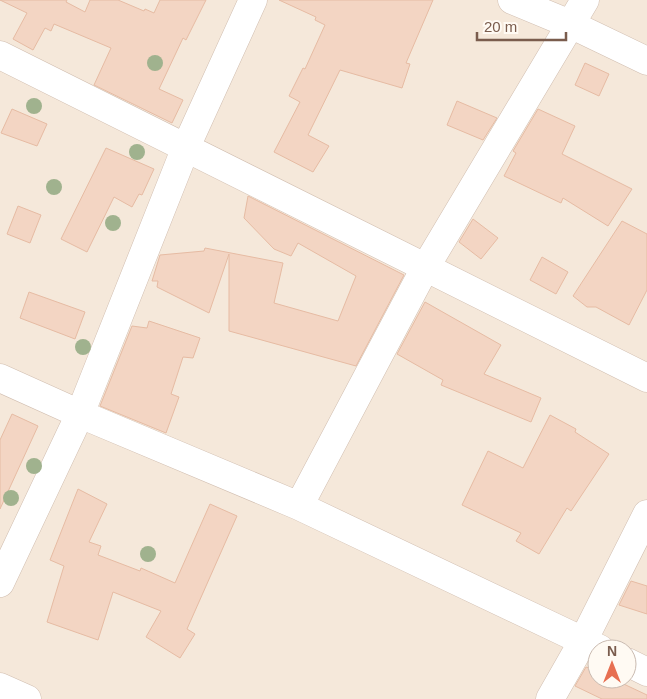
<svg xmlns="http://www.w3.org/2000/svg" width="647" height="699" viewBox="0 0 647 699" font-family="Arial,sans-serif">
  <style>
    .residential { fill: #f5e8da; fill-rule: evenodd }
    .building { fill: #f3d5c3; stroke: #e6bba3 }
    .lines { fill: none; stroke-linecap: round; stroke-linejoin: round }
    .street-casing { stroke: #d1beb0; stroke-width: 29 }
    .street { stroke: #fff; stroke-width: 28 }
    .tree { fill: #a0b28e }
  </style>
  <rect width="100%" height="100%" fill="#fdf6ec"/>
  <path class="residential" d="M0,0H647V699H0ZM597,649H627V679H597Z"/>
  <path class="building" d="M0,0H67L66,2L85,12L90,0H118L144,11L145,9L154,13L160,0H206L186,40L183,38L159,89L183,100L172,123L94,85L111,48L54,24L51,31L45,28L33,50L13,39L27,13Z
    M279,0H433L406,63L410,64L402,88L340,70L308,135L329,146L313,172L274,152L300,102L289,96L303,68L305,69L325,25L315,20L316,17Z
    M585,63L609,74L599,96L575,85Z
    M457,101L497,118L483,140L447,125Z
    M12,109L47,124L37,146L1,133Z
    M538,109L575,126L562,154L632,189L608,226L563,198L561,203L504,176L516,153L513,151Z
    M106,148L154,169L142,195L139,194L132,207L114,197L87,252L61,239Z
    M248,196L404,275L356,366L229,331V254L209,313L157,287L158,281H152L160,255L204,251L205,248L283,263L274,303L338,321L356,276L298,243L291,256L274,249L244,218Z
    M18,206L41,215L30,243L7,234Z
    M473,219L498,238L481,259L459,242Z
    M622,221L647,234V290L629,325L596,307H587L573,296Z
    M542,257L568,272L556,294L530,280Z
    M29,292L85,312L75,339L20,318Z
    M425,302L501,345L484,374L541,398L531,422L441,385L443,380L397,354Z
    M149,321L200,338L193,358L183,357L171,394L179,397L166,433L100,406L132,326L147,328Z
    M12,414L38,426L0,509V440Z
    M550,415L576,429L575,432L609,454L571,511L567,508L539,554L516,541L521,533L462,505L488,451L523,468Z
    M78,489L107,504L89,542L101,546L98,555L140,571L141,568L175,583L210,504L237,516L187,629L195,634L180,658L146,637L161,611L113,592L98,640L47,622L64,566L50,560Z
    M631,581L647,586V614L619,605Z
    M586,667L597,671V679H613L647,695V699H602L575,686Z"/>
  <g class="lines">
    <g class="street-casing">
      <path id="street" d="M512,0L570,24L647,61
        M0,55L647,378
        M0,378L80,414L299,506L600,649
        M299,506L425,268L585,0
        M0,583L80,414L186,147L253,0
        M627,662L647,672
        M0,687L27,699
        M550,699L583,641L647,514"/>
    </g>
    <use href="#street" class="street"/>
  </g>
  <g class="tree">
    <circle cx="155" cy="63" r="8"/>
    <circle cx="34" cy="106" r="8"/>
    <circle cx="137" cy="152" r="8"/>
    <circle cx="54" cy="187" r="8"/>
    <circle cx="113" cy="223" r="8"/>
    <circle cx="83" cy="347" r="8"/>
    <circle cx="34" cy="466" r="8"/>
    <circle cx="11" cy="498" r="8"/>
    <circle cx="148" cy="554" r="8"/>
  </g>
  <g transform="translate(612 664)"><circle r="24" fill="#fffaf3" stroke="#cabbb1"/>
  <path d="M0-4L9 19L0 12L-9 19Z" fill="#e76f51"/>
  <text y="-8" font-size="14" font-weight="bold" text-anchor="middle" fill="#7a5c4d">N</text>
  </g>
  <path d="M477 32v8h89v-8" fill="none" stroke="#7a5c4d" stroke-width="2.5"/>
  <text x="484" y="32" font-size="15" fill="#7a5c4d" stroke="#fffaf3" stroke-width="4" paint-order="stroke">20 m</text>
</svg>
